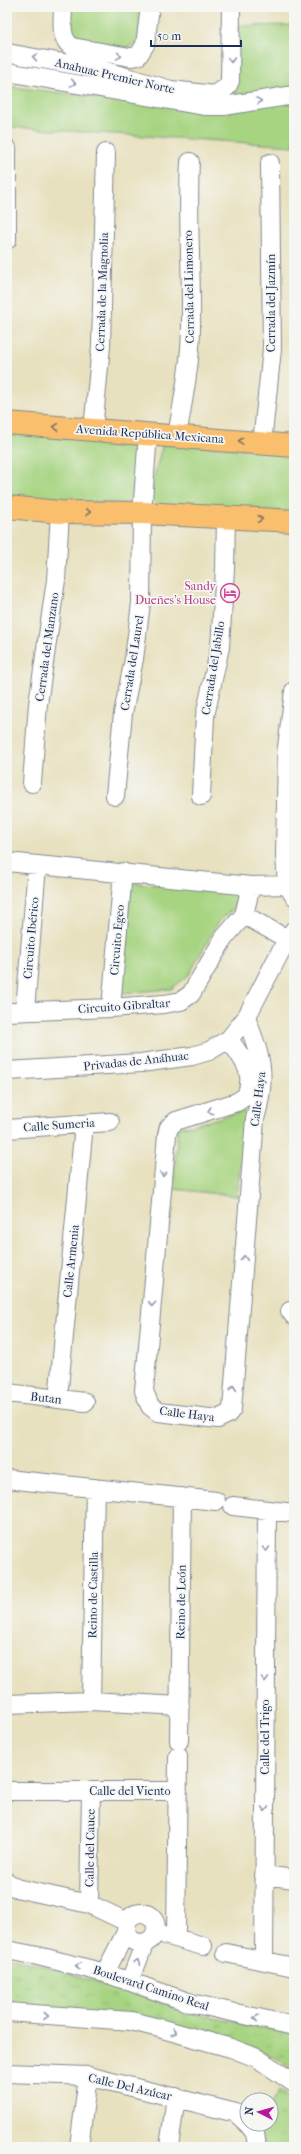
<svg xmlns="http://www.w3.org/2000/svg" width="301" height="2154" viewBox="0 0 301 2154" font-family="'IM FELL French Canon',serif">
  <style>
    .grass { fill: url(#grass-tufts); stroke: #618270 }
    .park { fill: #a7d481; stroke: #618270 }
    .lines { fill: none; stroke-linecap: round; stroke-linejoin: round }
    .minor-casing { stroke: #82888e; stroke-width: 20 }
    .major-casing { stroke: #82888e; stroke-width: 24 }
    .minor { stroke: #fff; stroke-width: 18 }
    .major { stroke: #f9bf6d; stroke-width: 22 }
    .oneway { stroke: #8d97ae }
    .oneway2 { stroke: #7f7065 }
    .labels { text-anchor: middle; stroke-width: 3.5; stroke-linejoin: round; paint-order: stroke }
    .street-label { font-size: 12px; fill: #1b2f5e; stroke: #f6f6f2 }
    .hotel-label { font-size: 12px; fill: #b23c85; stroke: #f6f6f2; text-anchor: end }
  </style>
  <defs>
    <pattern id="grass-tufts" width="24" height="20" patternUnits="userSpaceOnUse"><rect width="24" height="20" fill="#a7d481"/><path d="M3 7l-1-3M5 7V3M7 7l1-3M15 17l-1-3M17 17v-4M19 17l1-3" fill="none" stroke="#8fb672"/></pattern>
  </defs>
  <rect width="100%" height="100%" fill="#f6f6f2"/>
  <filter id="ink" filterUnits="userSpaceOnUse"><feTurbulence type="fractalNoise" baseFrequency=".025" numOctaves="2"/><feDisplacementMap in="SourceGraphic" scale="8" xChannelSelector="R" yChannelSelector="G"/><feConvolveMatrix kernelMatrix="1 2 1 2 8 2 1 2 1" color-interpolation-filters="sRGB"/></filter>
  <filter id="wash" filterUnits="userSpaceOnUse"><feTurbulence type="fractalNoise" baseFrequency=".012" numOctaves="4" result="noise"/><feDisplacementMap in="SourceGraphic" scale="16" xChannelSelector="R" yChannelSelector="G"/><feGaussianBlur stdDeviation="0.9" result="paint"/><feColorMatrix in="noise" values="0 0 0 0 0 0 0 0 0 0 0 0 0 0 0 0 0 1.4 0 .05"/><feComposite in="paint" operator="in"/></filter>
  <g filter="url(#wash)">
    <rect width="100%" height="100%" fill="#e8e1bf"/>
    <path class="grass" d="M7,1957L55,1969L204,2016L294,2034V2072L278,2059L256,2048L7,2007Z
      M279,2090L294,2102V2147H261L259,2127L261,2124H271V2104Z"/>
    <path class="park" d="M68,7H141L138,43L124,48L76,40L70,35Z
      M294,25V87L238,95L232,91L238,26Z
      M7,86L139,103H294V146L7,127Z
      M7,432L128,440L135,446L133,496L131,501L125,504L7,496Z
      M163,443L294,453V512L157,505L152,500L153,481Z
      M131,883L236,891L234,908L218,922L189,975L171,989L122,993Z
      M246,1111L237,1196L173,1189L178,1127L189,1126Z"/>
  </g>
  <g filter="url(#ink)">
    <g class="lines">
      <g class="minor-casing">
        <path id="minor" d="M63,7C63,21 59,38 72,47L130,57L138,56L145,45L150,7
          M7,53L98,69L171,90L215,95L227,87L230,81L231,7
          M7,72L204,106H224L294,95
          M7,240V148
          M93,430L101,346L106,153
          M177,436C183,401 190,366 191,330C192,274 187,218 190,162
          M262,443L272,349L270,163
          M294,691L287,747L285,855L287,885L294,896
          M32,783L38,704L56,580L60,512
          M115,796L123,713L134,659L141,603L142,513L148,434
          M201,796L205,716L220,647L225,569L226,517
          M7,862L251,886L287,885
          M244,915L287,939
          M111,1008L123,872
          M25,1010L37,866
          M7,1012L111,1008L164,1004L181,1001L191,994L224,938L244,915L251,886
          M229,1039C242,1059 256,1071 246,1096L237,1102L176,1121L169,1127L167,1135L144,1391L150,1406L158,1412L218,1419L228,1414L232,1409L255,1119C267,1077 262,1057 246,1018
          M7,1071L141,1063L192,1056L209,1051L229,1039L246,1018L287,939L294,930
          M7,1129L110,1122
          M290,1311L294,1316
          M7,1393L85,1402
          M58,1399L84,1124
          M7,1479L216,1501
          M233,1506L294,1513
          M91,1701L95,1488
          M7,1704L91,1701L180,1706
          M179,1741L182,1497
          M7,1791H178
          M264,1875L294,1879
          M7,1882L16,1888L89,1904L127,1922
          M89,1904L91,1791
          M126 1928a15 15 0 1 1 30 0a15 15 0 1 1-30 0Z
          M165,1935L203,1946
          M176,1938L178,1756
          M7,1950L38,1956L105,1973L191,2003L294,2026
          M226,1953L294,1967
          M264,1960L267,1510
          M105,1973L126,1932
          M130,1981L145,1942
          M7,2012L131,2021L159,2028L231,2048L257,2058L294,2083
          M7,2073L88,2076L236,2113L247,2123
          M248,2124L255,2133L257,2147
          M79,2147L88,2076
          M169,2147L176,2097"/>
      </g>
      <g class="major-casing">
        <path id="major" d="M7,423L294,446
          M7,507L60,512L142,513L294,521"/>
      </g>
      <use href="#minor" class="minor"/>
      <use href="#major" class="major"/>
    </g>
    <defs><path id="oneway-chevron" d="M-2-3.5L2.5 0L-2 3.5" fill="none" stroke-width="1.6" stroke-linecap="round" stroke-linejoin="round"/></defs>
    <g class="oneway">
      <use href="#oneway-chevron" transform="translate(119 56) rotate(9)"/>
      <use href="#oneway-chevron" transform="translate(35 57) rotate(-170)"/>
      <use href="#oneway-chevron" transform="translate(231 60) rotate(90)"/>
      <use href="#oneway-chevron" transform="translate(73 83) rotate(10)"/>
      <use href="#oneway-chevron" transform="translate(259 101) rotate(-9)"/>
      <use href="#oneway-chevron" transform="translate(210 1111) rotate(162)"/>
      <use href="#oneway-chevron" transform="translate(163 1174) rotate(95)"/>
      <use href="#oneway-chevron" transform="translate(244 1258) rotate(-85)"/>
      <use href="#oneway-chevron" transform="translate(152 1304) rotate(95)"/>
      <use href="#oneway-chevron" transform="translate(233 1388) rotate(-85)"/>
      <use href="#oneway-chevron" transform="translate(266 1549) rotate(90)"/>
      <use href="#oneway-chevron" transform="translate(265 1679) rotate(90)"/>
      <use href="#oneway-chevron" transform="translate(265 1809) rotate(90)"/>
      <use href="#oneway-chevron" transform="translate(137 1962) rotate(-68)"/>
      <use href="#oneway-chevron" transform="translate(78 1966) rotate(-166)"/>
      <use href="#oneway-chevron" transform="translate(46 2016) rotate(3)"/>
      <use href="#oneway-chevron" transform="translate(256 2018) rotate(-167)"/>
      <use href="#oneway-chevron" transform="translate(174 2032) rotate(16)"/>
    </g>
    <g class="oneway2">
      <use href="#oneway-chevron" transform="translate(56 427) rotate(-175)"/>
      <use href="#oneway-chevron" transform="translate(241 441) rotate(-175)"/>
      <use href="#oneway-chevron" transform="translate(88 512) rotate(1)"/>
      <use href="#oneway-chevron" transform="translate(260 519) rotate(4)"/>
    </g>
  </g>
  <defs>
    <g id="hotel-ring" transform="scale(1)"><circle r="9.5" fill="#f6f6f2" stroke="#d1479c" stroke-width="1.5"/><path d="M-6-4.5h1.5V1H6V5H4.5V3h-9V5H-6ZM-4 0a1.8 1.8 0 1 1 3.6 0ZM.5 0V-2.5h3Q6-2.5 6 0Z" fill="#d1479c"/></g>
  </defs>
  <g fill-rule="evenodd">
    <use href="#hotel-ring" x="230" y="593"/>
  </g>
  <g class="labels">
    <g class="street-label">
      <text transform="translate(115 76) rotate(13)" y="4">Anahuac Premier Norte</text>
      <text transform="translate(189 287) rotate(-91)" y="4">Cerrada del Limonero</text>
      <text transform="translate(102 292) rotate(-88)" y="4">Cerrada de la Magnolia</text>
      <text transform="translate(271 303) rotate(-90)" y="4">Cerrada del Jazmín</text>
      <text transform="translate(150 434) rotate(4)" y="4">Avenida República Mexicana</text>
      <text transform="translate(47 647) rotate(-82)" y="4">Cerrada del Manzano</text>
      <text transform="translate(132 663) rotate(-81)" y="4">Cerrada del Laurel</text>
      <text transform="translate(213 668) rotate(-81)" y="4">Cerrada del Jabillo</text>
      <text transform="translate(31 938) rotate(-85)" y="4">Circuito Ibérico</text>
      <text transform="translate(117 940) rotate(-85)" y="4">Circuito Egeo</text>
      <text transform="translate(124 1006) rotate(-4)" y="4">Circuito Gibraltar</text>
      <text transform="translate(136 1061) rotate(-6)" y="4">Privadas de Anáhuac</text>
      <text transform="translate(258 1099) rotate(-83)" y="4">Calle Haya</text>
      <text transform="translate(59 1125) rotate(-4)" y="4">Calle Sumeria</text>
      <text transform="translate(71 1261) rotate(-84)" y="4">Calle Armenia</text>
      <text transform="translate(46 1398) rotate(6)" y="4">Butan</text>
      <text transform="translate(187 1414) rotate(7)" y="4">Calle Haya</text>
      <text transform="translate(93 1595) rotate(-89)" y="4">Reino de Castilla</text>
      <text transform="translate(181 1602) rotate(-89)" y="4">Reino de León</text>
      <text transform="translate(265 1737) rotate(-90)" y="4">Calle del Trigo</text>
      <text x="130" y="1795">Calle del Viento</text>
      <text transform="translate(90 1848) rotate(-89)" y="4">Calle del Cauce</text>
      <text transform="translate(151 1988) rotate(18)" y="4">Boulevard Camino Real</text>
      <text transform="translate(130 2087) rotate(13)" y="4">Calle Del Azúcar</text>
    </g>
    <g class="hotel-label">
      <text x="216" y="590">Sandy<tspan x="216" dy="14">Dueñes's House</tspan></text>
    </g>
  </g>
  <rect width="301" height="2154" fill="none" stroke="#f6f6f2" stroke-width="24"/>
  <g transform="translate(259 2112) rotate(276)"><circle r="19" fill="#f6f6f2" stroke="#9ea6b7"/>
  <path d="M0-3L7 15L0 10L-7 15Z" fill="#b5179e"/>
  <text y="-6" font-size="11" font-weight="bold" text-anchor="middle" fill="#1b2f5e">N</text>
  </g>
  <path d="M151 40v6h90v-6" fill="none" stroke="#1b2f5e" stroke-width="2"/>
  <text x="157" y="40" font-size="12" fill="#1b2f5e" stroke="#f6f6f2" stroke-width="3" paint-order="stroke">50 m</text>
</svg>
